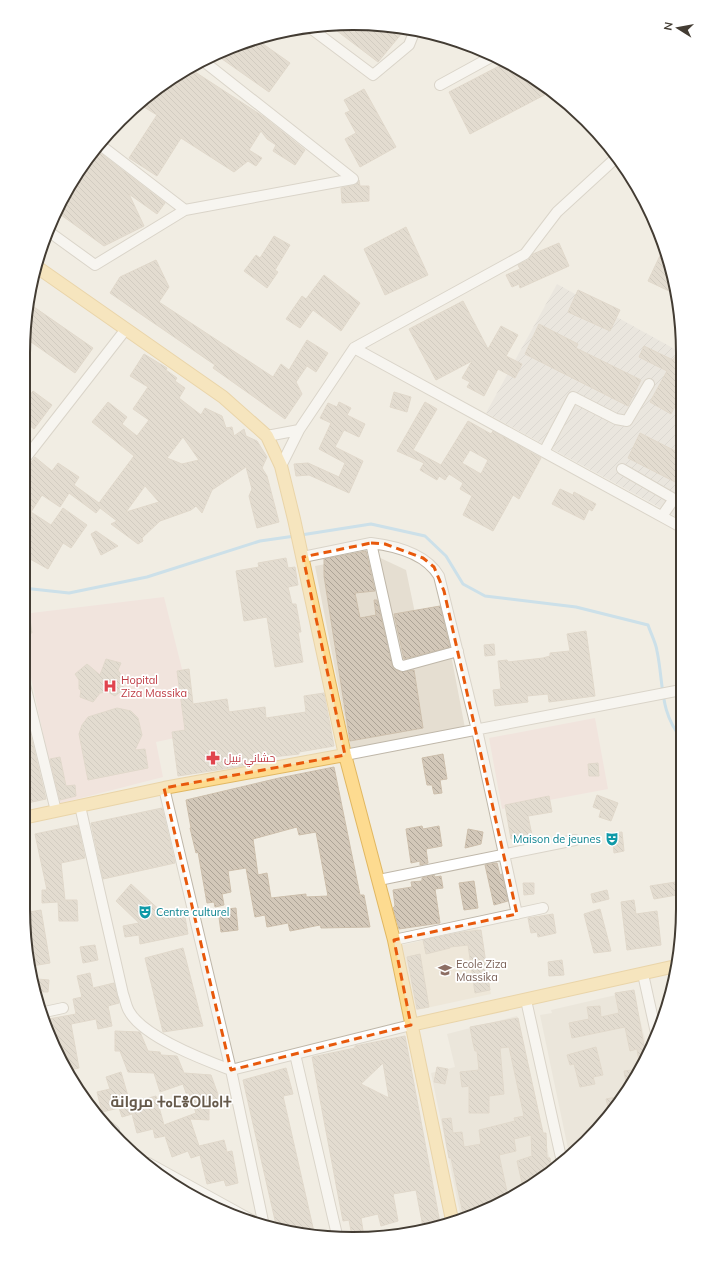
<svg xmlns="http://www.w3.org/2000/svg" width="706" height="1262" viewBox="0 0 706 1262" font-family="Mulish,Cairo,'Noto Sans Tifinagh',sans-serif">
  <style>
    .residential { fill: #e5ded1 }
    .industrial { fill: url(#industrial-furrows) }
    .education { fill: #ebe1cd }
    .medical { fill: #f2d9d6 }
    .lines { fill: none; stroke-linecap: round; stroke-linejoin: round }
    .stream { stroke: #9fd0ef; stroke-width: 3 }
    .building { fill: url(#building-back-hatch); stroke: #cdbfac; fill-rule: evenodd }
    .minor-casing { stroke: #bfb7a9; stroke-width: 12 }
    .major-casing { stroke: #e1b761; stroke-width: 14 }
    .minor { stroke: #fff; stroke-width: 10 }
    .major { stroke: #fddb90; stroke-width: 12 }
    .marked { fill: none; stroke: #e8590c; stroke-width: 3; stroke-dasharray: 8 5; stroke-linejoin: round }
    .labels { text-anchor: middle; stroke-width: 3.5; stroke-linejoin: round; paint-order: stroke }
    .health-label { font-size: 11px; fill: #be3a42; stroke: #fff; text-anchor: start }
    .culture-label { font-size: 11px; fill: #0d838f; stroke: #fff; text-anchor: end }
    .education-label { font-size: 11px; fill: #785e54; stroke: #fff; text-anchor: start }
    .district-label { font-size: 15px; font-weight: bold; fill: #665a4b; stroke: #fff }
    .rim { fill: none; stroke: #433c33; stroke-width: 2 }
  </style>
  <defs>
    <pattern id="industrial-furrows" width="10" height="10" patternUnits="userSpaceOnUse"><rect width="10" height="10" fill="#e3ded8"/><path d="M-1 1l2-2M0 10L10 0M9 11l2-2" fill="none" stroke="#c4bfba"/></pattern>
    <pattern id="building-back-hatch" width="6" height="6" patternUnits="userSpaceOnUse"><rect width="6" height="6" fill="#d3c8b9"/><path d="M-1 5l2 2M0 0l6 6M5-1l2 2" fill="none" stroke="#ada497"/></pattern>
  </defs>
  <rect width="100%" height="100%" fill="#f1ede3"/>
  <path class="residential" d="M374,555L406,570L416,618L443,613L465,728L351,751L315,566Z
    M633,991L648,1051L639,1074L570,1158L540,1015L552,1013L551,1010Z
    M517,1016L552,1169L479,1214L461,1218L431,1073L455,1067L447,1034Z"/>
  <path class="industrial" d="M557,284L680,352L681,519L486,413Z"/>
  <path class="education" d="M478,928L491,994L413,1011L398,946Z"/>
  <path class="medical" d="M164,597L198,733L156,742L163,777L58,804L23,640V614Z
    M595,718L608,789L502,809L489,738Z"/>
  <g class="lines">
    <path class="stream" d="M301,535L371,524L425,536L446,556L463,584L485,596L576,607L648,625C651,634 656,643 657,651C664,684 659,712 682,739
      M23,588L69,593L147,577L260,541L295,536"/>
  </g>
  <path class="building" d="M328,24L393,26L402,33L378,62Z
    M256,39L290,63L269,92L215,54Z
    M507,62L518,67L550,92L470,134L449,92Z
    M189,68L264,117L305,150L295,165L273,151L276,145L267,139L261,131L249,150L262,158L256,166L248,161L234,172L181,138L157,176L129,158L157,115L139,104L152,91Z
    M364,89L396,147L360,167L345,139L356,133L345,113L350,111L344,100Z
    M95,149L165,203L157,214L129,194L144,226L104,246L57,212L67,188Z
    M359,180L360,186H369V201L342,203L341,188L356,185Z
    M406,227L428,275L385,295L364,249Z
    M274,236L290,245L275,270L278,272L267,288L244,271L256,255L260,258Z
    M559,243L569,266L520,288L519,284L512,287L506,275L520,269L518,265L528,260L533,254Z
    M665,245L674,284L671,292L648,281Z
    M156,260L169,287L159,302L273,377L281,364L289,370L307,340L328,353L316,372L307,366L296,382L302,394L285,419L213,368L215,365L110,293L120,277Z
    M324,275L360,303L341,331L313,310L300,328L286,319L302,296L306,299Z
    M578,290L620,310L610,331L568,312Z
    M463,301L488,349L501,326L518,335L506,356L522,364L515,378L498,369L484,396L467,387L470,382L462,378L472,361L436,380L409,329Z
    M34,307L93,348L75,373L24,337L26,318Z
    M539,324L578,344L576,348L641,380L628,406L525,354Z
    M644,346L673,360L680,348V397L671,414L650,402L667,371L639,357Z
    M144,354L167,368L166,370L177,378L175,381L185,388L179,398L201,415L205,408L222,416L226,428L232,427L234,436L244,429L246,436L257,441L267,457L262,468L267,476L279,522L257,528L249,496L252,489L246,467L212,490L202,513L196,506L191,510L160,521L142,538L143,541L138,544L111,524L117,521L100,508L96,513L69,493L60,507L42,495L31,512L51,525L63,508L87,525L71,548L63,543L48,569L23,555L24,472L35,457L52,471L58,463L79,477L74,485L99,503L134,456L92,422L108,402L127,417L122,424L137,436L149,420L133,409L148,387L130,376ZM183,437L199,460L182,464L167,458ZM145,486L159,502L126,512Z
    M33,391L52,405L34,429L24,421V403Z
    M394,392L411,397L407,412L390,407Z
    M339,402L351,408L347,415L365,424L359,437L344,430L335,447L363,461L349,493L309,475L296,476L294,464L308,463L339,477L345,463L319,449L331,423L320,418L328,403L337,407Z
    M425,402L437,409L413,450L441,465L468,421L491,434L493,431L541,458L519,499L513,495L493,531L463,515L472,496L460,489L463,483L449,474L445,480L439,476L437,480L420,470L424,463L397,451ZM470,450L488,460L481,474L462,463Z
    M640,433L681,454V485L628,458Z
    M560,489L573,495L574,492L596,504L592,511L589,509L584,520L552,504Z
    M96,531L118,546L101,555L91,534Z
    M366,551L375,591L355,593L360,618L376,615L374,600H377L393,668L401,672L414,670L423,728L350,741L324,576V559Z
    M286,558L288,568L295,567L298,585L288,587L292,604H296L301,632H298L303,662L275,667L267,617L244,621L236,571L259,567L258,563Z
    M28,605L32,633L23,634V606Z
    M440,606L450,647L404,659L394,614Z
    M586,631L595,696L549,702L548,694L527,696L528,702L495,706L493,690L501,689L498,661L507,660L508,662L543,658L550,656V653L570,651L567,634Z
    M494,644L495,655L485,656L484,645Z
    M106,659L121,663L118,670L121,675L120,678L122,680L121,685L125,688L115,696L108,692L100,693L93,702L80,697L81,690L79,689V680L75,674L87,664L100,675Z
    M189,669L193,704L227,699L229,712L265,707L266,718L306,712L304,696L324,693L334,746L299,752V754L255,759L256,764L178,776L172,732L185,730L177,671Z
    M117,708L131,711L138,718L142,735L135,750L145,749L148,768L88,780L79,734L82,725L88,717Z
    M26,716L46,799L23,804V717Z
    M443,754L447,779L440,780L442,793L434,794L432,785H427L422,758Z
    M60,757L66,786L75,785L76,796L60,800L50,759Z
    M598,763L599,776H589L588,764Z
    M334,767L360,895H364L370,927L321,928L320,925L290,931L288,923L267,927L265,915L255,917L246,868L228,871L231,892L222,894L224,905L215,907L214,902L207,903L198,852L196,853L190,828H191L186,800L279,778ZM297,827L299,835L316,832L328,896L306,897V894L271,898L267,873L258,875L253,839Z
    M597,795L618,803L611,821L599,817L601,810L593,807Z
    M549,796L552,812L528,816L532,835L511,839L505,805Z
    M162,808L175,863L103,879L91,823Z
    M78,825L85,858L61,863L65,900H77L78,921H59L58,902L42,903V890H47L35,834Z
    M422,826L423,829L439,826L442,846L426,849L428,863L420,865V861L411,863L406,829Z
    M468,829L483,832L481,844L465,848Z
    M622,832L624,851L614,853L612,833Z
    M497,863L500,875L502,874L508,901L494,905L485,865Z
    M434,875L435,877L441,876L443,888L435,889L440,923L399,929L393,908L395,906L393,890L412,887L411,882L422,881V878Z
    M474,881L478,908L464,910L459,883Z
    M682,881V894L654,899L650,886Z
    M523,883H534V894L524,895Z
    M131,884L164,914L184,911L188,934L140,944L139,935L125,937L123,926L139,923L116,901Z
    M607,890L609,899L593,903L591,894Z
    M634,900L636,914L657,911L661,945L627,950L621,902Z
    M236,908L238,930L221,932L218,910Z
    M600,909L611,951L594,953L584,914Z
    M41,910L50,963L32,966L24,913Z
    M553,914L556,933L538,937L537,932L531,933L528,918Z
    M481,930L490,990L475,993L468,945L450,947V948L426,954L423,940L463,932Z
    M95,945L98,960L83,963L80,947Z
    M183,948L203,1026L163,1032L145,958Z
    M420,954L429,1007L417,1009L407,957Z
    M562,960L564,975L549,976L548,962Z
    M90,973L93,988L114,983L119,1003L108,1006L112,1026L98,1029L96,1019L71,1024L79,1068L70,1070L43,1020L76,1014L73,999L82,997L77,976Z
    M37,979L49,980L48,992H37Z
    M634,990L646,1056L639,1074L627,1088L624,1071L640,1069L637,1049L630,1051L625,1027L572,1038L569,1023L589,1019L587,1007L600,1006L601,1017L619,1013L615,993Z
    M518,1018L543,1133H546L547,1158H550L552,1169L523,1187L517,1161L532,1156L531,1135L514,1139L516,1151L499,1155L508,1196L479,1214L464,1218L451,1158H449L442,1119L451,1118L453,1133L462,1132L464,1147L481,1144L479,1130L515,1121L514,1118L524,1116L509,1047L500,1048L504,1094L489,1096V1113H469V1086L462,1087L460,1072L479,1070L477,1051H475L473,1043L470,1027Z
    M115,1031L140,1032L148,1051L160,1052L161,1055L177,1056L184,1073L211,1075L220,1100L209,1103V1120L190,1119L199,1146L224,1140L227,1152L232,1151L238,1183L226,1186L224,1180L207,1184L200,1155L191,1158L188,1151L172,1157L165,1136L155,1138L153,1129L137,1133L132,1114L122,1117L119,1108L102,1112L97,1092L110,1089L106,1077L121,1072L130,1103L156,1096L164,1125L196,1113L189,1093H186L183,1084L160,1092L154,1073L128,1072L120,1051H115Z
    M405,1036L440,1223L423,1227L416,1190L393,1194L398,1221L381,1226L378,1214L361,1218L364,1237L352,1236L349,1220L343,1221L312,1057L355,1048V1046ZM383,1063L389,1098L361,1084Z
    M596,1047L603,1075L593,1077L595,1084L580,1087L574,1064L570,1065L567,1055Z
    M437,1067L448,1069L445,1084L434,1082Z
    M286,1068L293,1094L283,1096L314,1232L277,1229L243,1080Z
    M621,1096L616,1101L609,1111L606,1099Z"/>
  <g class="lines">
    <g class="minor-casing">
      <path id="minor" d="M309,27L373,75L409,45L415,30
        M202,60L353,179
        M440,85L493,56
        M99,144L185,210
        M48,231L95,265L185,210L353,179
        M354,348L525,254L557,212L617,157
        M267,436L299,430
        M544,452L573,397L616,419L627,421L649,384
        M24,460L126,329
        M281,466L299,430L354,348L681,527
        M622,469L674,499
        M662,516L674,499L681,502
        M371,543C396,546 426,554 439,576L477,730L517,914
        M303,557L371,543L398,664L403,666L458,651
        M23,677L56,811
        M345,755L681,690
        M164,788L231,1070L264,1226
        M80,806L123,994C125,999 126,1006 129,1011C143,1037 204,1060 231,1070L411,1025
        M379,880L575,840
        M394,940L543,908
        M643,974L656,1033
        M526,1000L562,1162
        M40,1013L63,1008
        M295,1054L337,1235
        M109,1127L114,1131
        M148,1163L255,1222"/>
    </g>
    <g class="major-casing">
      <path id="major" d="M37,267L223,397L267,436L281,466L294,519L345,755L394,940L452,1220
        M23,818L164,788L345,755
        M411,1025L676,966"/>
    </g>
    <use href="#minor" class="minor"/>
    <use href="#major" class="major"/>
  </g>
  <path d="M0 0H706V1262H0ZM371,543L385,544L423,558L434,567L444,591L517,914L394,940L411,1025L231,1070L164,788L345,755L303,557Z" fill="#f1ede3" fill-opacity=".55" fill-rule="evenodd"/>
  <path class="marked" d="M371,543L385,544L423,558L434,567L444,591L517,914L394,940L411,1025L231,1070L164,788L345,755L303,557Z"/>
  <defs>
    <g id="hospital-bare" transform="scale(1.08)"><path d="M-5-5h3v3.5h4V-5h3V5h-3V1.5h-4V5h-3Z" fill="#e0444e" stroke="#fff" stroke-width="2.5" paint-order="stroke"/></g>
    <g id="pharmacy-bare" transform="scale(1.08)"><path d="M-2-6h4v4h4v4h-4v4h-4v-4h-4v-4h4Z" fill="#e0444e" stroke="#fff" stroke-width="2.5" paint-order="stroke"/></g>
    <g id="theatre-bare" transform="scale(1.08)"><path d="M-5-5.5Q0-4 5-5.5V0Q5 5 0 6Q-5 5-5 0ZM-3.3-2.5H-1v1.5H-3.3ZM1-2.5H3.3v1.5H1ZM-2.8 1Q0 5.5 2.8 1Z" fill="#0f9aa8" stroke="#fff" stroke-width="2.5" paint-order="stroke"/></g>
    <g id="school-bare" transform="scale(1.08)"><path d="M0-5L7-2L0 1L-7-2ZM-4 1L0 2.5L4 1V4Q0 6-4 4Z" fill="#8d6e63" stroke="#fff" stroke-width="2.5" paint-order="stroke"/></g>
  </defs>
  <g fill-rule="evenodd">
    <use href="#hospital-bare" x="110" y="686"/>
    <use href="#pharmacy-bare" x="213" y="758"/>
    <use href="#theatre-bare" x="612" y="839"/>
    <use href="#theatre-bare" x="145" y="912"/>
    <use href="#school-bare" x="445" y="970"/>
  </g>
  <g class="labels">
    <g class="health-label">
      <text x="121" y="684">Hopital<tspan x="121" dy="13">Ziza Massika</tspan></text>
      <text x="224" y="762">حشاني نبيل</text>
    </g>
    <g class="culture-label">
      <text x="601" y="843">Maison de jeunes</text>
      <text x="156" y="916" text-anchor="start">Centre culturel</text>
    </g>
    <g class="education-label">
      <text x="456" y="968">Ecole Ziza<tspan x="456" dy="13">Massika</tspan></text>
    </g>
    <g class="district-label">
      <text x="171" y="1107">مروانة ⵜⴰⵎⴻⵔⵡⴰⵏⵜ</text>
    </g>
  </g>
  <path d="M0 0H706V1262H0ZM353 30H353A323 323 0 0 1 676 353V909A323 323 0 0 1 353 1232H353A323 323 0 0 1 30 909V353A323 323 0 0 1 353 30Z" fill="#fff" fill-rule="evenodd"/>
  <path class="rim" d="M353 30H353A323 323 0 0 1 676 353V909A323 323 0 0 1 353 1232H353A323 323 0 0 1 30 909V353A323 323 0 0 1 353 30Z"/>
  <g transform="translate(678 28) rotate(281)" stroke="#ffffff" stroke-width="3" paint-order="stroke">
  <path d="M0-3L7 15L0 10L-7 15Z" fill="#433c33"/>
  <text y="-6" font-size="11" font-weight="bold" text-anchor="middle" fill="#433c33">N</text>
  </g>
</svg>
